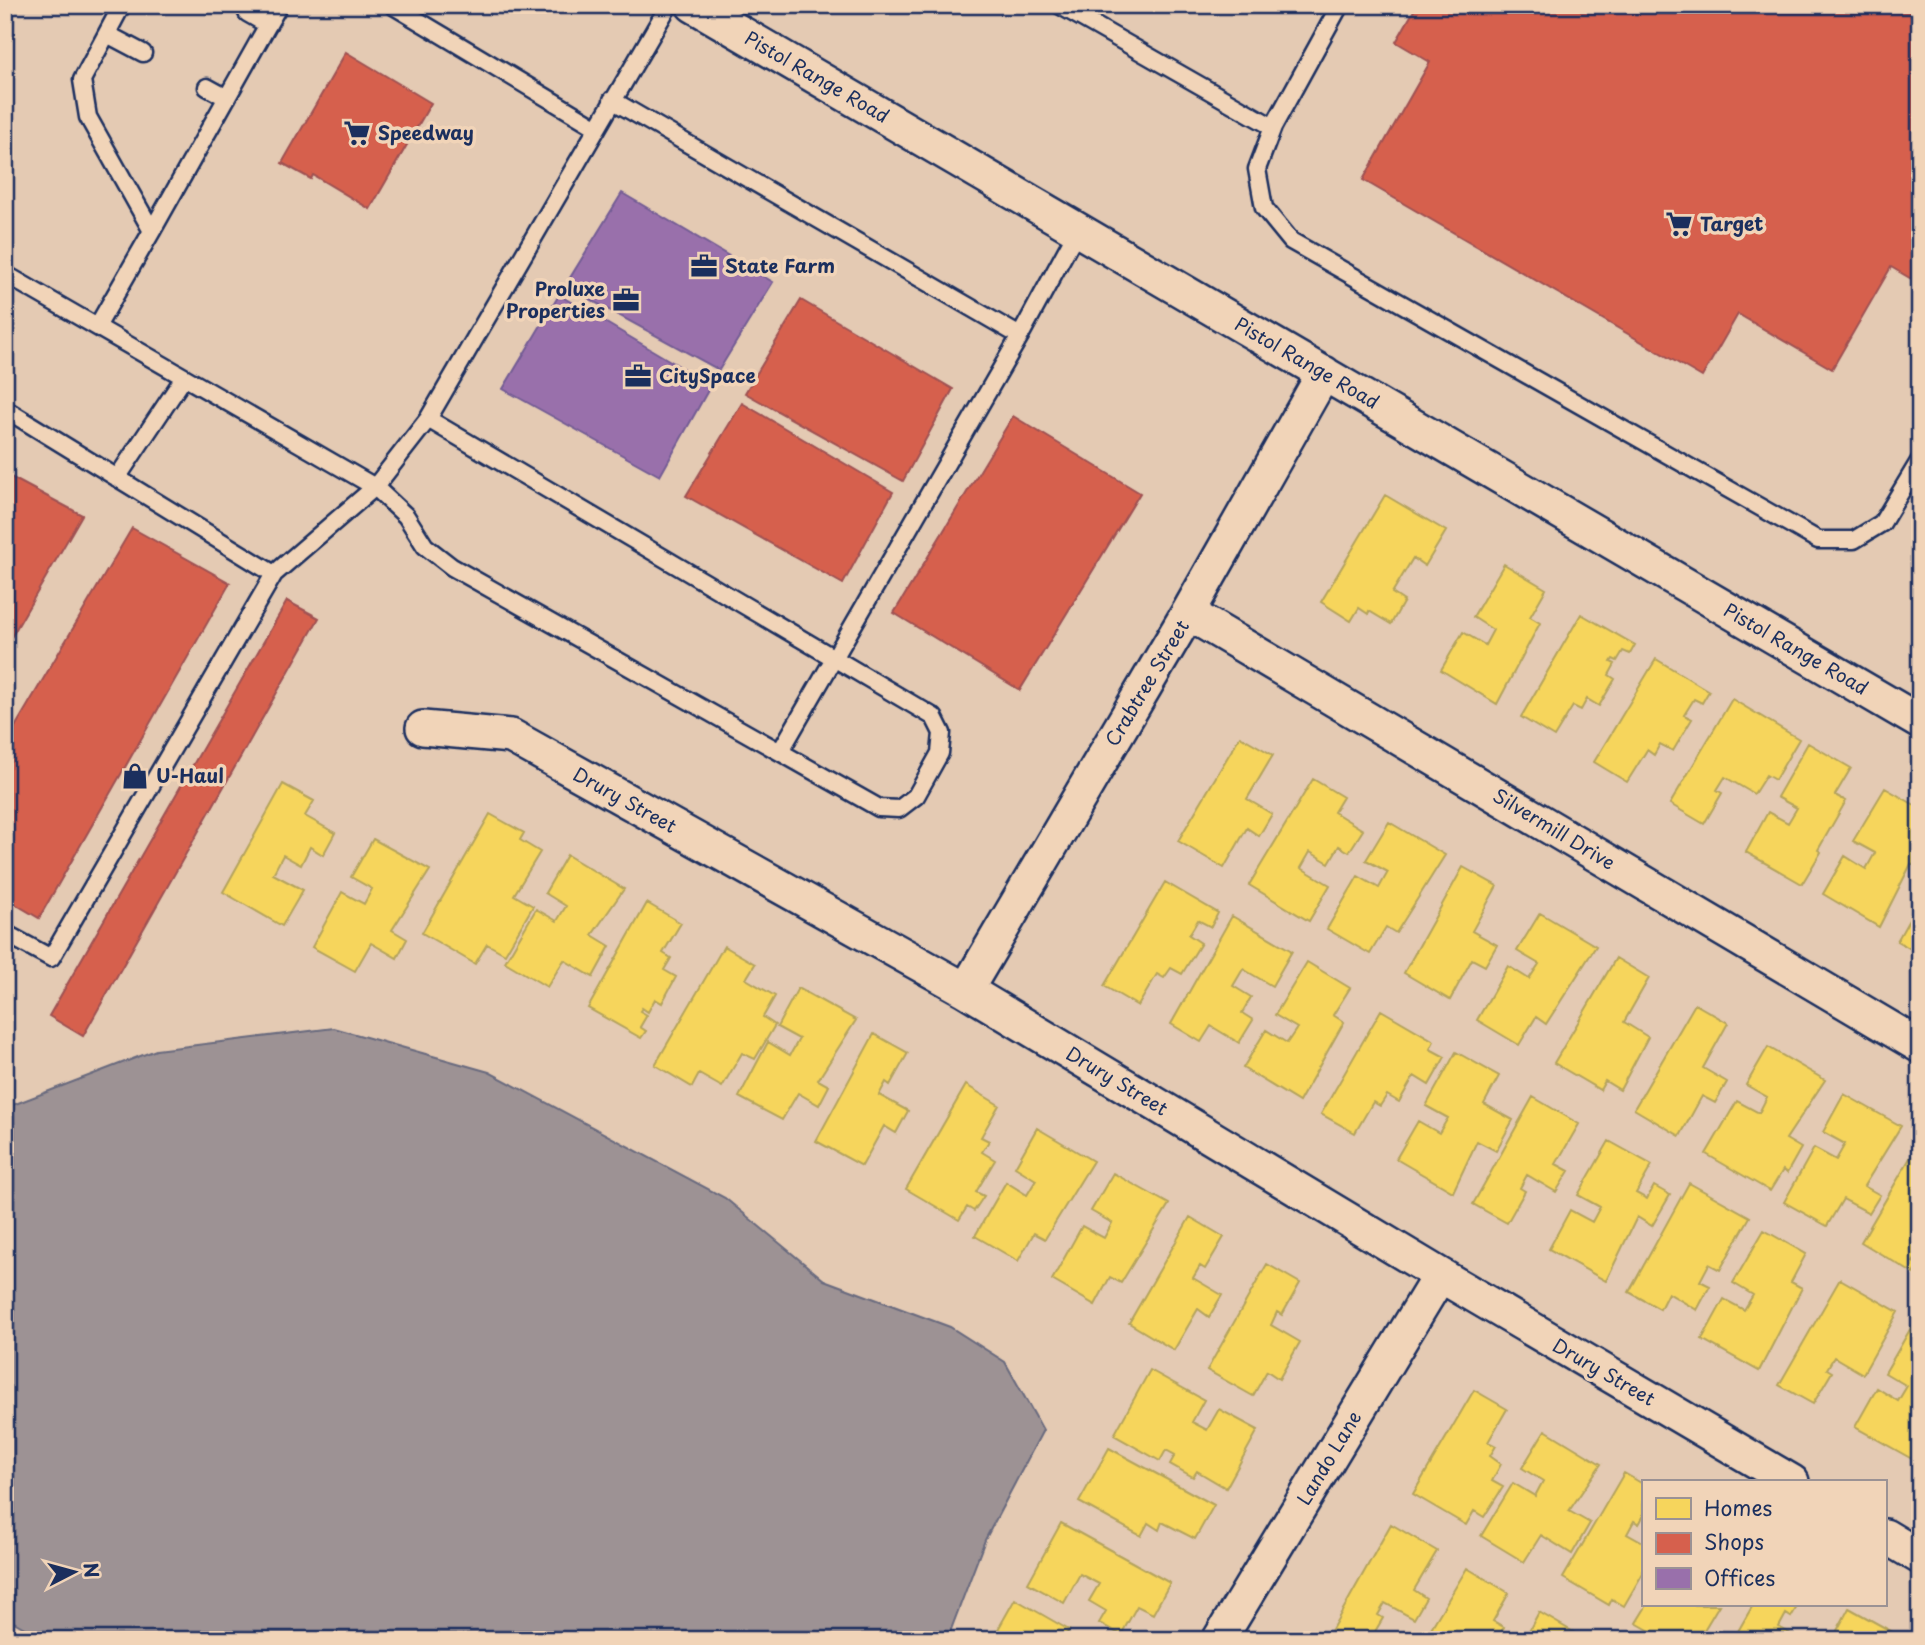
<svg xmlns="http://www.w3.org/2000/svg" width="1925" height="1645" viewBox="0 0 1925 1645" font-family="'Playpen Sans',sans-serif">
  <style>
    .water { fill: #9d9294; stroke: #696a7e; stroke-width: 2 }
    .homes { fill: #f6d55c; stroke: #b4a35d; stroke-width: 2 }
    .shops { fill: #d6604d; stroke: #9e5152; stroke-width: 2 }
    .offices { fill: #9970ab; stroke: #735c94; stroke-width: 2 }
    .lines { fill: none; stroke-linecap: round; stroke-linejoin: round }
    .lane-casing { stroke: #1b2f5e; stroke-width: 21 }
    .street-casing { stroke: #1b2f5e; stroke-width: 38 }
    .lane { stroke: #f1d4b8; stroke-width: 16 }
    .street { stroke: #f1d4b8; stroke-width: 33 }
    .labels { text-anchor: middle; stroke-width: 7; stroke-linejoin: round; paint-order: stroke }
    .street-label { font-size: 19px; fill: #1b2f5e; stroke: #f1d4b8 }
    .poi-label { font-size: 19px; font-weight: bold; fill: #1b2f5e; stroke: #f1d4b8; text-anchor: start }
  </style>
  <rect width="100%" height="100%" fill="#e4cab3"/>
  <filter id="ink" filterUnits="userSpaceOnUse"><feTurbulence type="fractalNoise" baseFrequency=".0143" numOctaves="2"/><feDisplacementMap in="SourceGraphic" scale="14" xChannelSelector="R" yChannelSelector="G"/><feConvolveMatrix kernelMatrix="1 2 1 2 8 2 1 2 1" color-interpolation-filters="sRGB"/></filter>
  <g filter="url(#ink)">
    <path class="water" d="M334,1028L489,1072L725,1198L824,1280L950,1327L1005,1362L1043,1430L985,1540L947,1640H46L5,1617V1108L156,1050Z"/>
    <path class="homes" d="M1385,495L1446,531L1425,566L1413,558L1392,593L1404,601L1391,624L1369,611L1368,614L1359,608L1351,621L1321,602Z
      M1504,564L1546,589L1530,617L1540,623L1497,704L1441,670L1463,632L1485,645L1493,630L1473,617Z
      M1581,614L1635,645L1630,654L1623,651L1617,661L1613,659L1611,662L1615,664L1609,675L1615,679L1599,706L1587,699L1581,710L1573,706L1554,737L1521,717Z
      M1656,659L1709,691L1702,703L1694,699L1684,715L1692,719L1673,751L1660,744L1654,755L1647,750L1627,782L1594,762Z
      M1732,699L1799,739L1775,780L1766,775L1754,794L1725,777L1717,790L1722,793L1704,824L1670,804Z
      M1240,736L1273,755L1247,799L1272,814L1259,836L1247,828L1224,868L1178,841Z
      M1808,743L1851,768L1835,795L1846,801L1818,850L1821,852L1802,884L1746,852L1768,812L1788,823L1797,808L1777,797Z
      M1313,779L1343,797L1334,812L1363,830L1349,852L1339,846L1329,863L1310,852L1301,868L1330,885L1309,921L1249,885Z
      M283,784L314,801L305,816L335,833L323,855L310,847L301,865L283,855L273,874L303,890L282,926L223,892Z
      M1885,788L1920,808V869L1911,864L1879,927L1823,894L1845,856L1866,869L1875,853L1853,841Z
      M490,814L524,833L520,840L540,852L514,895L533,906L505,954L487,944L475,964L422,933Z
      M1389,822L1445,855L1396,933L1386,927L1370,954L1327,929L1358,876L1379,888L1388,872L1366,860Z
      M373,839L430,870L392,930L407,939L397,958L371,943L355,971L312,947L342,892L364,904L372,889L351,877Z
      M567,855L624,889L592,935L610,946L593,977L564,960L547,987L505,962L536,909L557,921L566,906L545,893Z
      M1463,867L1497,886L1472,931L1497,945L1485,966L1472,959L1450,1000L1404,973Z
      M1165,882L1218,913L1211,927L1198,920L1189,935L1201,943L1182,974L1171,968L1164,978L1157,974L1138,1006L1104,986Z
      M1920,900V954L1897,941Z
      M647,903L681,923L663,953L671,958L664,970L676,977L662,1003L655,999L648,1012L642,1008L640,1011L647,1015L640,1027L646,1031L641,1038L588,1008Z
      M1540,913L1596,946L1546,1024L1536,1017L1519,1045L1477,1020L1508,966L1529,979L1539,964L1517,951Z
      M1232,916L1292,951L1272,986L1243,969L1233,986L1251,997L1242,1013L1253,1020L1239,1043L1211,1026L1201,1042L1171,1024Z
      M724,946L755,964L746,979L775,996L763,1017L775,1025L755,1059L742,1053L722,1087L699,1074L692,1087L655,1065Z
      M1616,958L1649,978L1624,1022L1648,1037L1620,1090L1605,1081L1600,1090L1554,1063Z
      M1307,962L1350,988L1333,1015L1344,1022L1299,1102L1243,1068L1266,1030L1287,1043L1297,1028L1275,1015Z
      M798,988L856,1020L818,1080L829,1086L819,1105L798,1093L782,1120L739,1097L768,1042L790,1055L799,1039L777,1027Z
      M1695,1004L1728,1023L1703,1068L1727,1082L1715,1103L1702,1096L1680,1136L1634,1109Z
      M1381,1010L1434,1041L1430,1049L1445,1057L1429,1085L1414,1076L1399,1102L1387,1095L1380,1106L1373,1102L1355,1133L1321,1114Z
      M874,1034L908,1053L890,1085L886,1082L879,1095L908,1111L896,1133L884,1126L862,1166L816,1141Z
      M1768,1047L1825,1080L1786,1139L1801,1148L1787,1173L1783,1170L1770,1191L1706,1154L1737,1101L1759,1113L1767,1097L1746,1085Z
      M1456,1052L1499,1076L1484,1104L1513,1120L1496,1151L1477,1141L1453,1192L1396,1159L1418,1121L1439,1133L1448,1118L1426,1106Z
      M966,1085L999,1105L981,1137L989,1141L982,1152L995,1160L976,1192L984,1196L974,1211L967,1207L959,1220L906,1189Z
      M1844,1094L1901,1126L1864,1186L1880,1195L1869,1213L1843,1199L1827,1226L1784,1202L1814,1148L1836,1160L1845,1144L1823,1132Z
      M1533,1097L1579,1124L1556,1164L1569,1171L1556,1192L1527,1175L1520,1188L1525,1191L1507,1223L1473,1204Z
      M1037,1128L1093,1161L1045,1239L1034,1233L1018,1261L975,1236L1006,1182L1027,1195L1036,1180L1015,1167Z
      M1609,1141L1652,1165L1636,1193L1647,1199L1654,1186L1670,1195L1652,1226L1637,1217L1606,1281L1549,1249L1570,1210L1592,1222L1600,1207L1578,1195Z
      M1920,1141V1253L1913,1262L1919,1266L1914,1274L1861,1242Z
      M1113,1173L1169,1204L1121,1283L1110,1277L1095,1305L1052,1280L1082,1226L1104,1238L1112,1223L1091,1211Z
      M1689,1183L1750,1217L1720,1270L1709,1264L1700,1281L1710,1286L1697,1310L1668,1293L1660,1309L1629,1292Z
      M1190,1217L1224,1237L1205,1269L1200,1266L1193,1278L1222,1295L1209,1317L1198,1309L1174,1350L1129,1323Z
      M1764,1230L1806,1254L1791,1282L1802,1288L1759,1371L1702,1339L1724,1299L1744,1310L1753,1295L1733,1283Z
      M1267,1264L1300,1283L1282,1315L1277,1312L1271,1325L1300,1342L1279,1379L1267,1371L1253,1396L1207,1370Z
      M1840,1279L1898,1312L1863,1374L1834,1357L1827,1369L1832,1372L1813,1404L1779,1385Z
      M1916,1319L1920,1321V1445L1912,1459L1855,1427L1877,1388L1898,1401L1907,1386L1885,1373Z
      M1150,1370L1204,1400L1192,1422L1207,1430L1219,1409L1258,1430L1226,1488L1197,1471L1193,1477L1170,1464L1175,1455L1166,1450L1160,1461L1114,1435Z
      M1474,1390L1507,1409L1488,1442L1496,1446L1490,1456L1501,1464L1492,1481L1503,1487L1484,1517L1474,1511L1466,1525L1413,1494Z
      M1545,1430L1601,1464L1569,1511L1590,1523L1572,1554L1541,1535L1524,1562L1481,1536L1513,1483L1535,1496L1543,1481L1522,1468Z
      M1109,1448L1214,1505L1195,1539L1162,1522L1159,1530L1148,1523L1141,1536L1079,1502Z
      M1624,1473L1643,1484V1517L1639,1524L1634,1521L1627,1534L1643,1543V1573L1624,1606L1612,1599L1609,1605L1563,1578Z
      M1061,1523L1170,1583L1153,1614L1137,1606L1121,1635L1099,1623L1106,1611L1089,1601L1099,1584L1080,1574L1064,1603L1028,1583Z
      M1391,1524L1437,1551L1414,1590L1426,1598L1414,1619L1385,1603L1378,1615L1383,1618L1370,1640H1347L1331,1631Z
      M1467,1568L1509,1593L1493,1621L1504,1627L1496,1640H1424Z
      M1015,1599L1069,1630L1063,1640H992Z
      M1647,1605H1719L1698,1640H1666L1636,1623Z
      M1753,1605H1798L1791,1617L1786,1614L1779,1627L1801,1640H1733Z
      M1849,1608L1907,1640H1832Z
      M1539,1612L1587,1640H1524Z"/>
    <path class="shops" d="M1417,5H1920V284L1891,267L1832,369L1738,314L1702,377L1363,180L1430,62L1396,42Z
      M346,52L431,103L370,209L313,175L311,179L282,163Z
      M801,300L953,389L903,481L745,393Z
      M742,403L893,492L843,584L686,496Z
      M1013,416L1140,493L1020,690L894,613Z
      M5,474L82,515L5,648Z
      M132,528L230,583L39,918L5,898V744Z
      M287,601L319,618L83,1036L49,1016Z"/>
    <path class="offices" d="M622,193L773,282L719,370L565,286Z
      M559,295L711,385L660,476L503,389Z"/>
    <g class="lines">
      <g class="lane-casing">
        <path id="lane" d="M392,5L596,127
          M1059,5L1273,127
          M1340,5L1273,127L1257,169L1264,208L1291,241L1818,540H1854L1882,523L1920,460
          M247,13L268,25
          M107,34L143,53
          M207,87L227,98
          M612,100L1020,336
          M152,231L279,5
          M5,274L375,487L428,419L669,5
          M98,325L152,231L88,117L82,80L122,5
          M5,409L274,574
          M428,419L934,717L942,733L940,753L916,796L899,809L879,808L780,752
          M117,478L183,379
          M5,933L51,958L274,574L375,487L406,516L425,546L452,567L780,752L1020,336L1078,229"/>
      </g>
      <g class="street-casing">
        <path id="street" d="M693,5L1920,722
          M1188,613L1920,1046
          M423,728L511,736L966,990L1440,1275L1792,1482
          M966,990L1188,613L1324,373
          M1885,1536L1920,1557
          M1219,1640L1440,1275"/>
      </g>
      <use href="#lane" class="lane"/>
      <use href="#street" class="street"/>
    </g>
  </g>
  <defs>
    <g id="supermarket-bare" transform="scale(2.1)"><path d="M-6-5.5h2.5l.6 2H6L4.5 2H-2.5L-4.4-4H-6ZM-1.5 3.2a1.3 1.3 0 1 0 .1 0ZM3 3.2a1.3 1.3 0 1 0 .1 0Z" fill="#1b2f5e" stroke="#f1d4b8" stroke-width="2.5" paint-order="stroke"/></g>
    <g id="office-bare" transform="scale(2.1)"><path d="M-6-3h4V-5.5h4V-3h4V5H-6ZM-1-4.5V-3h2v-1.5ZM-6 0V1H6V0Z" fill="#1b2f5e" stroke="#f1d4b8" stroke-width="2.5" paint-order="stroke"/></g>
    <g id="shop-bare" transform="scale(2.1)"><path d="M-5-2.5h2.3a2.7 3.5 0 0 1 5.4 0H5L5.5 6h-11ZM-1.5-2.5h3a1.5 2.3 0 0 0-3 0Z" fill="#1b2f5e" stroke="#f1d4b8" stroke-width="2.5" paint-order="stroke"/></g>
  </defs>
  <g fill-rule="evenodd">
    <use href="#supermarket-bare" x="357" y="133"/>
    <use href="#supermarket-bare" x="1679" y="224"/>
    <use href="#office-bare" x="704" y="266"/>
    <use href="#office-bare" x="626" y="300"/>
    <use href="#office-bare" x="638" y="376"/>
    <use href="#shop-bare" x="135" y="776"/>
  </g>
  <g class="labels">
    <g class="street-label">
      <text transform="translate(817 77) rotate(30)" y="7">Pistol Range Road</text>
      <text transform="translate(1307 363) rotate(30)" y="7">Pistol Range Road</text>
      <text transform="translate(1796 649) rotate(30)" y="7">Pistol Range Road</text>
      <text transform="translate(1147 683) rotate(-59)" y="7">Crabtree Street</text>
      <text transform="translate(625 800) rotate(29)" y="7">Drury Street</text>
      <text transform="translate(1554 829) rotate(31)" y="7">Silvermill Drive</text>
      <text transform="translate(1117 1081) rotate(31)" y="7">Drury Street</text>
      <text transform="translate(1604 1372) rotate(30)" y="7">Drury Street</text>
      <text transform="translate(1329 1458) rotate(-59)" y="7">Lando Lane</text>
    </g>
    <g class="poi-label">
      <text x="378" y="140">Speedway</text>
      <text x="1700" y="231">Target</text>
      <text x="725" y="273">State Farm</text>
      <text x="605" y="296" text-anchor="end">Proluxe<tspan x="605" dy="22">Properties</tspan></text>
      <text x="659" y="383">CitySpace</text>
      <text x="156" y="783">U-Haul</text>
    </g>
  </g>
  <rect width="1925" height="1645" fill="none" stroke="#f1d4b8" stroke-width="28"/>
  <rect x="14" y="14" width="1897" height="1617" fill="none" stroke="#1b2f5e" stroke-width="2.5" filter="url(#ink)"/>
  <rect x="1642" y="1480" width="245" height="126" fill="#f1d4b8" stroke="#9b9294" stroke-width="2"/>
  <rect x="1656" y="1498" width="35" height="21" fill="#f6d55c" stroke="#9b9294" stroke-width="2"/>
  <text x="1704" y="1516" font-size="21" fill="#1b2f5e">Homes</text>
  <rect x="1656" y="1533" width="35" height="21" fill="#d6604d" stroke="#9b9294" stroke-width="2"/>
  <text x="1704" y="1550" font-size="21" fill="#1b2f5e">Shops</text>
  <rect x="1656" y="1568" width="35" height="21" fill="#9970ab" stroke="#9b9294" stroke-width="2"/>
  <text x="1704" y="1586" font-size="21" fill="#1b2f5e">Offices</text>
  <g transform="translate(74 1572) rotate(84)" stroke="#f1d4b8" stroke-width="5" paint-order="stroke">
  <path d="M0-5L12 26L0 18L-12 26Z" fill="#1b2f5e"/>
  <text y="-10" font-size="19" font-weight="bold" text-anchor="middle" fill="#1b2f5e">N</text>
  </g>
</svg>
